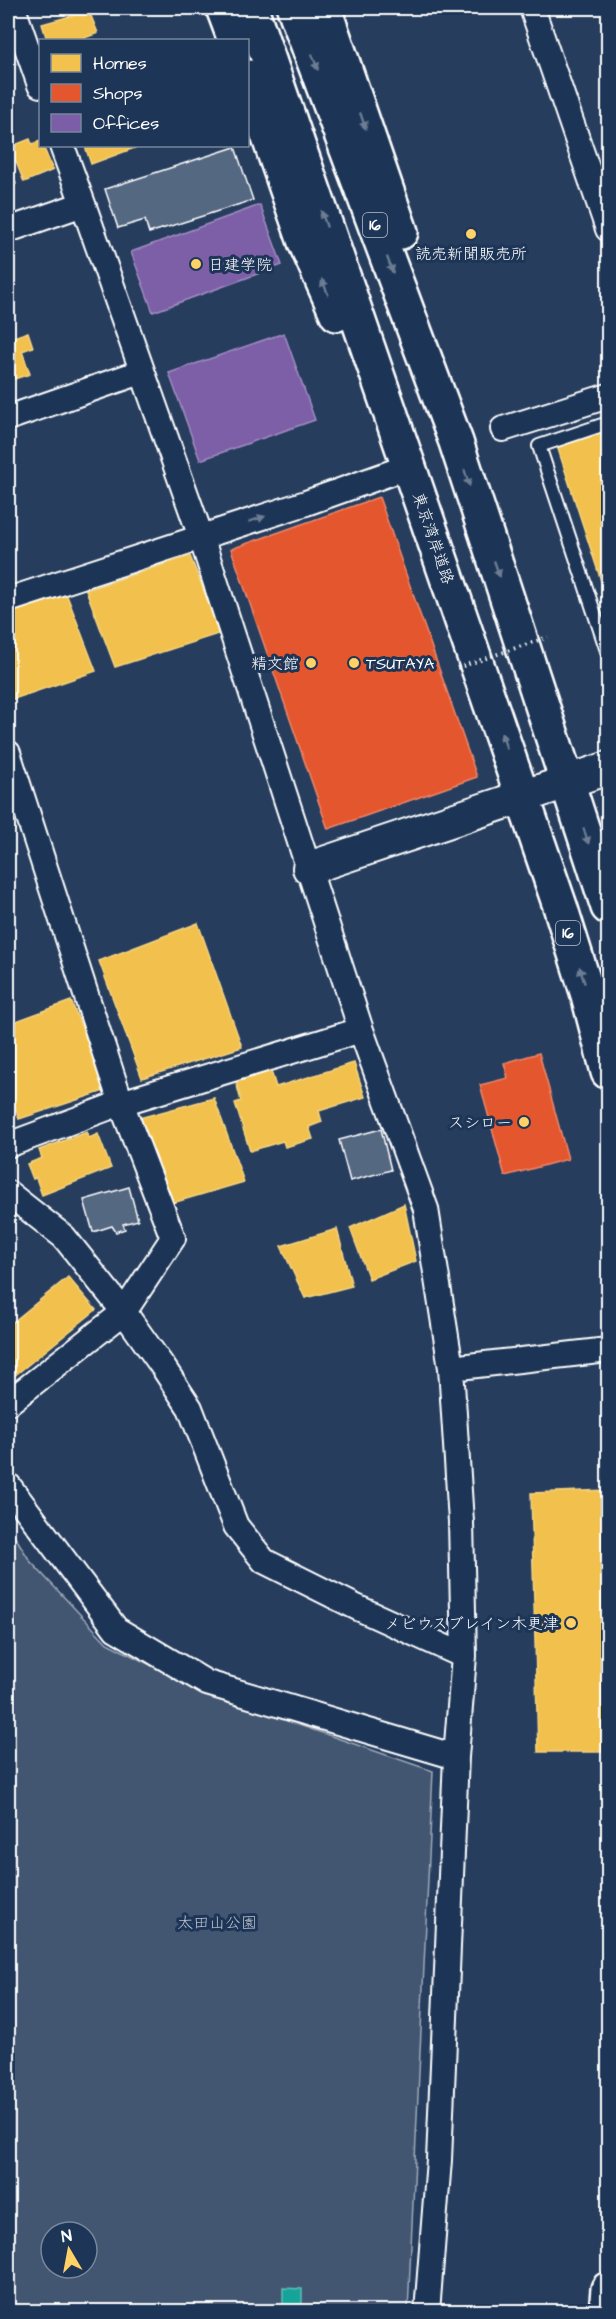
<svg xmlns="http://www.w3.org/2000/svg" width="616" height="2319" viewBox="0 0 616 2319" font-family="'Architects Daughter','Klee One',sans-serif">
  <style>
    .green { fill: #425672; stroke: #a0aab8; stroke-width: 1.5; fill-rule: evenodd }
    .homes { fill: #f2c14e; stroke: #f6d483; stroke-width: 1.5 }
    .shops { fill: #e4572e; stroke: #ec896d; stroke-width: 1.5 }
    .offices { fill: #7b5ea7; stroke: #a38ec1; stroke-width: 1.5 }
    .public { fill: #17a398; stroke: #5dbfb7; stroke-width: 1.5 }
    .building { fill: #556781; stroke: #fff; stroke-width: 1.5 }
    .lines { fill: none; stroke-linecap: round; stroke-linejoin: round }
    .service-casing { stroke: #fff; stroke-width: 16 }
    .minor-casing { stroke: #fff; stroke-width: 28 }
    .tertiary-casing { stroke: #fff; stroke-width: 36 }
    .trunk-casing { stroke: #fff; stroke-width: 38 }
    .service { stroke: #1d3557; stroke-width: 12 }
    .minor { stroke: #1d3557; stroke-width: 24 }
    .tertiary { stroke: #1d3557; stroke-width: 32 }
    .trunk { stroke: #1d3557; stroke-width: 33 }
    .path-bridge { stroke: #fff; stroke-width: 4; stroke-dasharray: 1.5 4.5; stroke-linecap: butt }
    .oneway { fill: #6c7c92 }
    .poi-dot { fill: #ffd166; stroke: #1d3557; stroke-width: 2 }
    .labels { text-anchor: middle; stroke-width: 6; stroke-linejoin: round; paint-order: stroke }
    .shield { fill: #1d3557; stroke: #bbc2cd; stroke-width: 1.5 }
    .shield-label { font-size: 15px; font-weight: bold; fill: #fff }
    .poi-label { font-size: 16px; fill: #fff; stroke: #1d3557; text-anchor: end }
    .street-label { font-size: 16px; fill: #fff; stroke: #1d3557 }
    .park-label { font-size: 16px; fill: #bdc4ce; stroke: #1d3557 }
  </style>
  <rect width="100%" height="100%" fill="#263d5e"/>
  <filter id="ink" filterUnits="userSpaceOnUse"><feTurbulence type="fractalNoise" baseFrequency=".0167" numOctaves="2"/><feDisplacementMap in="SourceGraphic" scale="12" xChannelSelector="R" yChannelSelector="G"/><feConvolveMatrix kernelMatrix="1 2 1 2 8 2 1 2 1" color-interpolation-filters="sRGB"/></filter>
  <g filter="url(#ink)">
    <path class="green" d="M8,1525L30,1561L107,1643L203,1692L433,1771L408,2311H8ZM51,2232H87V2268H51Z"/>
    <path class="homes" d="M89,11L98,33L79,40H47L42,24Z
      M8,90L13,103L9,105L11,109L8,111Z
      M30,139L32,144L40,141V146H43L53,170L24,182L10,147Z
      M85,146H140L91,164Z
      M8,159L16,184L9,187L11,192L8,193Z
      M28,332L33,347L22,351L30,374L8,381V339Z
      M608,429V602L557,446Z
      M190,556L221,633L115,667L86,590Z
      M66,593L96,671L8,701V614Z
      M198,923L242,1047L142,1078L99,961Z
      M71,1001L107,1090L19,1119L8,1089V1024Z
      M354,1063L365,1097L319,1111L322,1122L309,1127L313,1139L285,1147L283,1141L250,1151L235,1103L241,1101L235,1078L270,1068L276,1087Z
      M214,1098L244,1182L169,1204L139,1118Z
      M87,1132L89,1138L98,1134L111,1168L42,1195L36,1178L33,1179L27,1164L42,1158L39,1150Z
      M404,1204L416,1261L369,1279L350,1228Z
      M337,1229L352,1286L305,1298L281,1246Z
      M68,1277L96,1310L8,1381V1326Z
      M608,1490V1752H538L531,1493Z"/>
    <path class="shops" d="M379,497L477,777L328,829L231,549Z
      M539,1053L568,1159L505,1176L480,1085L508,1078L504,1063Z"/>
    <path class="offices" d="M260,205L282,265L153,312L131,252Z
      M284,333L315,420L200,460L169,373Z"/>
    <path class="public" d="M283,2288L302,2289V2312H283Z"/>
    <path class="building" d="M235,147L253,200L149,233L145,220L118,228L105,189Z
      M381,1129L391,1170L350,1181L339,1140Z
      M129,1187L138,1220L123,1224L125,1229L116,1232L112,1226L93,1232L84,1200Z"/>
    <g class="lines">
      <g class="service-casing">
        <path id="service" d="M608,423L539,446L608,654"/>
      </g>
      <g class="minor-casing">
        <path id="minor" d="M13,8L40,85
          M532,8L608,229
          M62,146L83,204
          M8,230L83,204L201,537L361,1030L426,1209L451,1368L461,1522L464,1656L456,1757L439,2160L427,2312
          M8,418L141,372
          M503,429L608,396
          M8,600L306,503L410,466
          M8,753L121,1103L173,1238L124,1312L8,1403
          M8,1145L121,1103L361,1030
          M8,1193L64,1237L124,1312L163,1367L190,1408L236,1526L264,1561L356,1607L464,1656
          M451,1368L608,1350
          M8,1485L116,1629L207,1683L456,1757"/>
      </g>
      <g class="tertiary-casing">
        <path id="tertiary" d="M309,868L608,768"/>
      </g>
      <g class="trunk-casing">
        <path id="trunk" d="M223,8L235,40
          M251,8L560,906L588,995L608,1072
          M294,8L456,442L608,907
          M324,8L401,232
          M248,77L305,242L337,314
          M606,2312L608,2289"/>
      </g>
      <use href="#service" class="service"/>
      <use href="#minor" class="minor"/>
      <use href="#tertiary" class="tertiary"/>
      <use href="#trunk" class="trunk"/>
      <path class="path-bridge" d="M457,668L548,637"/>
    </g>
    <defs><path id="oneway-solid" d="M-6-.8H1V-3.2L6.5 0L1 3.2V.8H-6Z" transform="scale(1.5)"/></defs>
    <g class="oneway">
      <use href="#oneway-solid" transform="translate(315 62) rotate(70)"/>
      <use href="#oneway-solid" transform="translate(363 121) rotate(71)"/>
      <use href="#oneway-solid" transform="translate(324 219) rotate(-109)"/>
      <use href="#oneway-solid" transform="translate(390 265) rotate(70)"/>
      <use href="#oneway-solid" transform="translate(325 287) rotate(-113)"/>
      <use href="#oneway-solid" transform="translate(467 478) rotate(72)"/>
      <use href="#oneway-solid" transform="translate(257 519) rotate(-18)"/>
      <use href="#oneway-solid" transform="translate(497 569) rotate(71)"/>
      <use href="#oneway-solid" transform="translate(504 741) rotate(-109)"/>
      <use href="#oneway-solid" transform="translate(586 836) rotate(72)"/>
      <use href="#oneway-solid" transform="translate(582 975) rotate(-108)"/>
    </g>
  </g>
  <g class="poi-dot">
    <circle cx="471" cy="234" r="6"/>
    <circle cx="196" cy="264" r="6"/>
    <circle cx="311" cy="663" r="6"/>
    <circle cx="354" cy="663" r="6"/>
    <circle cx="524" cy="1122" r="6"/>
    <circle cx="571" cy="1623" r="6"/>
  </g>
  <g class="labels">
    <g class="shield">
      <rect x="363" y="213" width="24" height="24" rx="4.5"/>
      <rect x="556" y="921" width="24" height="24" rx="4.5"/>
    </g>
    <g class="shield-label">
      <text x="375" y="230">16</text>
      <text x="568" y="938">16</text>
    </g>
    <g class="poi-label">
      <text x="471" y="259" text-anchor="middle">読売新聞販売所</text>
      <text x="208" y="270" text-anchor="start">日建学院</text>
      <text x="299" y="669">精文館</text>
      <text x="366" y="669" text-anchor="start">TSUTAYA</text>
      <text x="512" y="1128">スシロー</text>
      <text x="559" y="1629">メビウスブレイン木更津</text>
    </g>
    <g class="street-label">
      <text transform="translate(434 538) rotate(71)" y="6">東京湾岸道路</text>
    </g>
    <g class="park-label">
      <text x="217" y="1928">太田山公園</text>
    </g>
  </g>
  <rect width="616" height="2319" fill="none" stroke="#1d3557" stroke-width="30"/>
  <rect x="15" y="15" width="586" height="2289" fill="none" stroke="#fff" stroke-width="2" filter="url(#ink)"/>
  <rect x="39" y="39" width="210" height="108" fill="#1d3557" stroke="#77869a" stroke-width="1.5"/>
  <rect x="51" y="54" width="30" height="18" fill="#f2c14e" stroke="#77869a" stroke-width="1.5"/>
  <text x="93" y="69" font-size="18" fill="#ffffff">Homes</text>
  <rect x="51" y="84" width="30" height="18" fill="#e4572e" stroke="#77869a" stroke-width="1.5"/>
  <text x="93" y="99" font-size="18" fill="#ffffff">Shops</text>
  <rect x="51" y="114" width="30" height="18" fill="#7b5ea7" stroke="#77869a" stroke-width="1.5"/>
  <text x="93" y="129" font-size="18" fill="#ffffff">Offices</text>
  <g transform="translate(69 2250) rotate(350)"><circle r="28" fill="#1d3557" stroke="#77869a" stroke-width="1.5"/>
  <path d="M0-4.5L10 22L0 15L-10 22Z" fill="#ffd166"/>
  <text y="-9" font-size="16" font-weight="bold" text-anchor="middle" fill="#ffffff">N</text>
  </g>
</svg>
